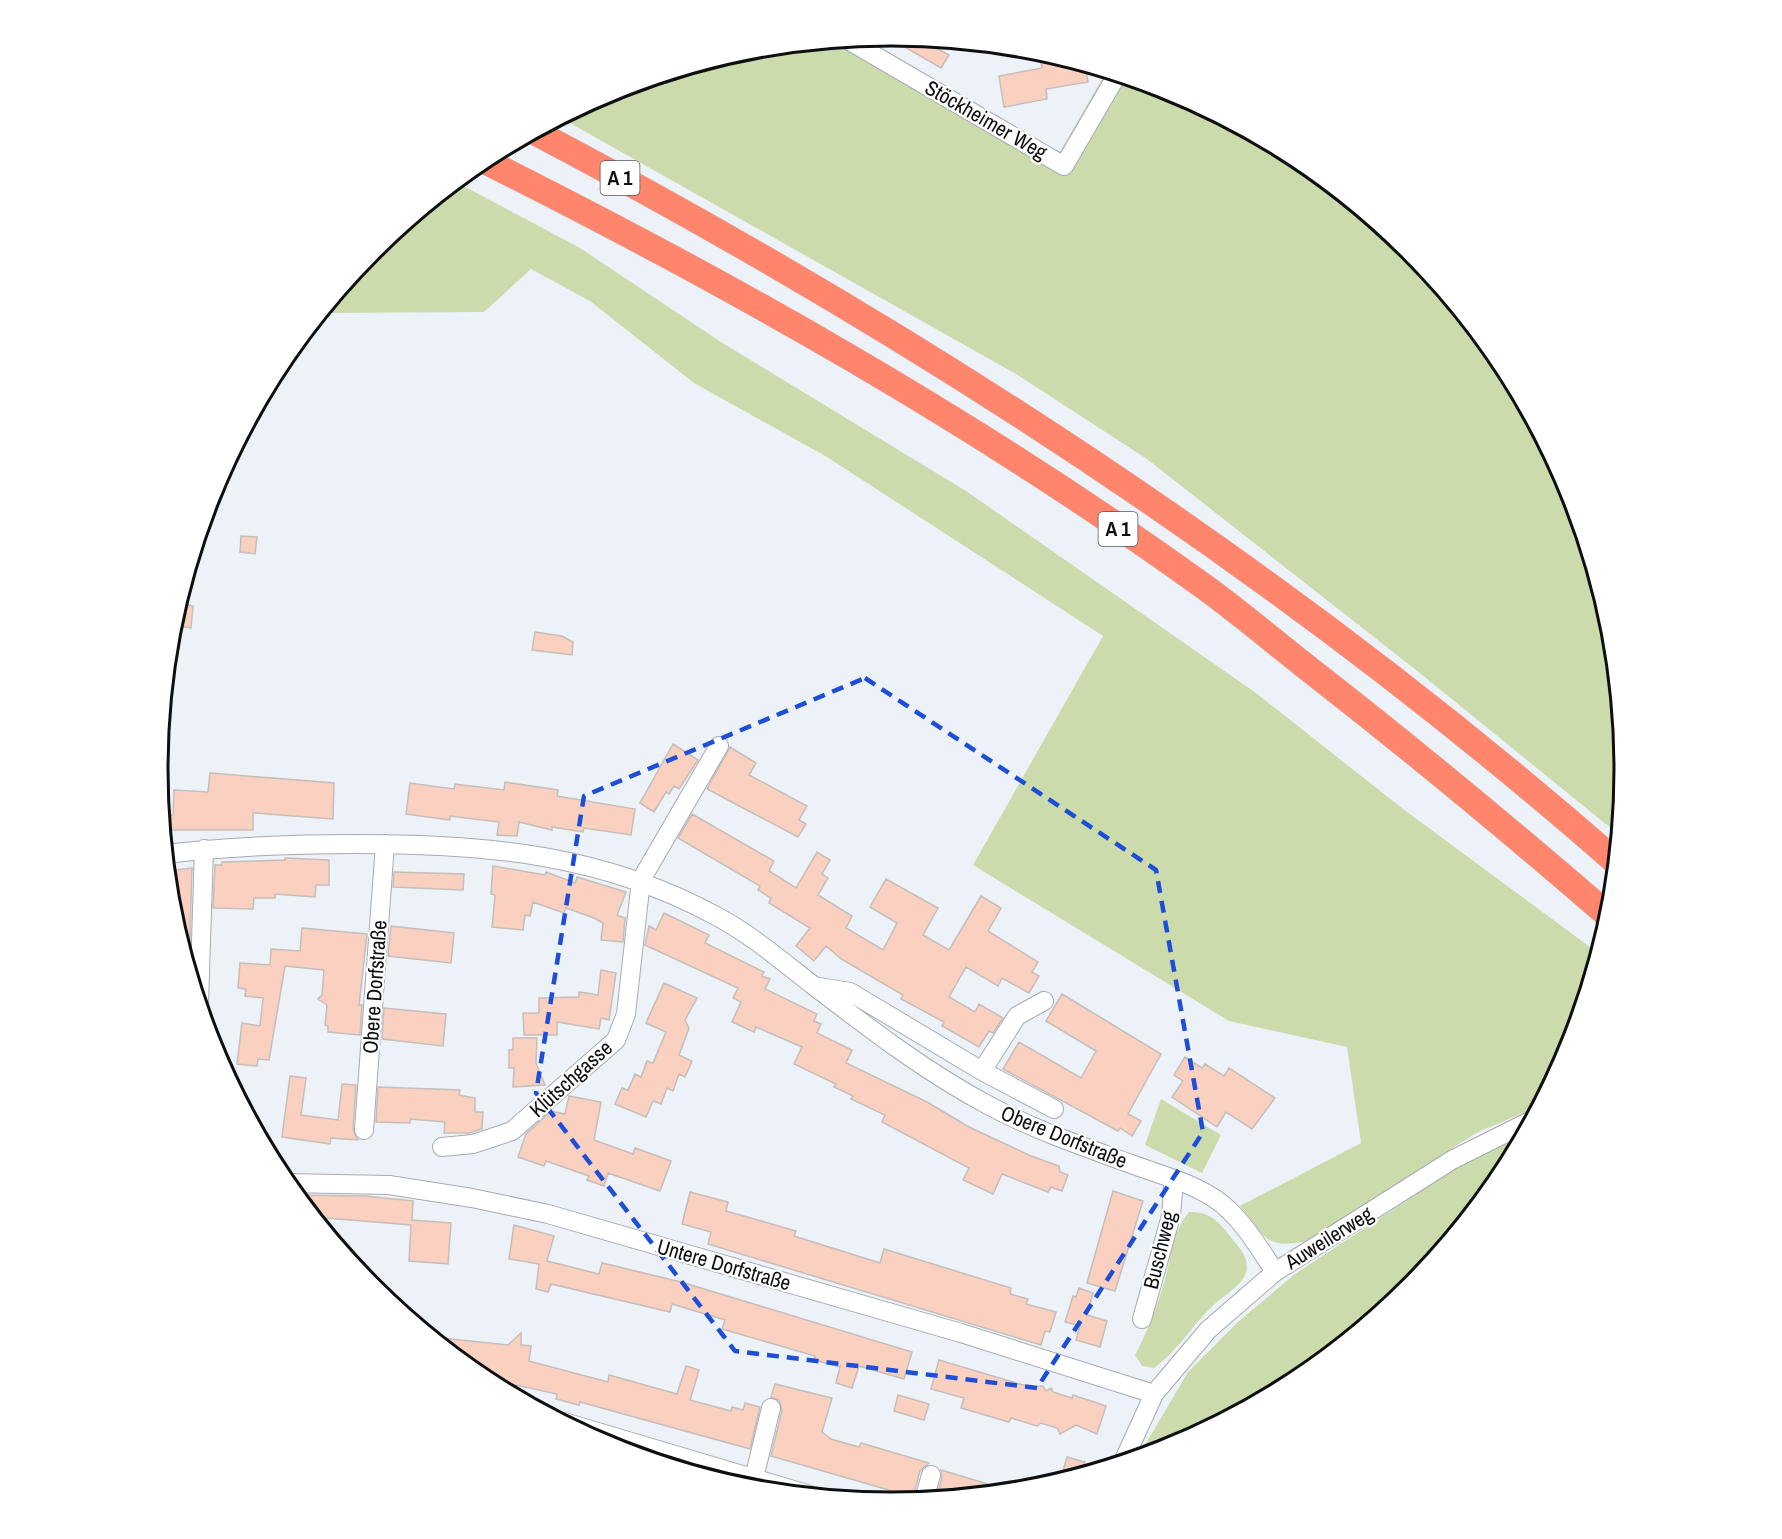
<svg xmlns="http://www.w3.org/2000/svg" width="1782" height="1539" viewBox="0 0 1782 1539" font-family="'Archivo Narrow',sans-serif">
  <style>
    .green { fill: #ccdbac }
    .building { fill: #fad0c0; stroke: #c6beba; stroke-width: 1.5 }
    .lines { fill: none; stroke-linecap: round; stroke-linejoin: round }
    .minor-casing { stroke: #a6abb2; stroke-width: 20 }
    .highway-casing { stroke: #cfcfcf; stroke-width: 27 }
    .minor { stroke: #fff; stroke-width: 18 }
    .highway { stroke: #ff856c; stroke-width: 26 }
    .marked { fill: none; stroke: #1d4ed8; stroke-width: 4.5; stroke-dasharray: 12 8; stroke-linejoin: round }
    .labels { text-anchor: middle; stroke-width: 4.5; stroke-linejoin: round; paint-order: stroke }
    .shield { fill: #fff; stroke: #565758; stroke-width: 1.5 }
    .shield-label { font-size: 20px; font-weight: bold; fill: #0d0f11 }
    .street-label { font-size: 21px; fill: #0d0f11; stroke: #fff }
    .rim { fill: none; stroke: #0d0f11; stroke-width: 3 }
  </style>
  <rect width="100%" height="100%" fill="#ecf2f8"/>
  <path class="green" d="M833,42L1050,169L1106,72L1172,92L1299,160L1410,251L1501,362L1569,489L1610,627L1624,770L1618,834L1421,674L1147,459L1016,374L561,118L611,92L748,50Z
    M456,182L580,248L721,342L966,491L1256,693L1403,809L1598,953L1569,1051L1538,1107L1478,1132L1307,1241C1264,1250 1266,1237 1240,1206L1361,1143L1347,1047L1229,1021L973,865L1103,636L827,457L694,383L590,301L531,269L484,312L322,313L373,251Z
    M1161,1099L1221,1135L1202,1173L1145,1145Z
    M1524,1134L1501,1177L1409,1288L1298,1380L1171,1447L1138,1457L1188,1372L1238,1322L1295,1274L1485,1149Z
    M1189,1212C1210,1212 1217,1220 1230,1236C1238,1247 1250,1257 1246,1272C1243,1284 1227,1294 1217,1302C1194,1322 1179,1350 1154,1368L1142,1366L1135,1355C1147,1333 1156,1310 1163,1286C1172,1258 1170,1236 1189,1212Z"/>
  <path class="building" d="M886,36L920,39L949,55L941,68Z
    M1054,56L1085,66L1088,82L1046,89L1047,99L1004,107L999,76L1042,68L1040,58Z
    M241,536L257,537L255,554L240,552Z
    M180,603L193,606L191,628L177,626Z
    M535,632L562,636L573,642L572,655L532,650Z
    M673,744L698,760L679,789L674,786L669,794L666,792L654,812L640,803Z
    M730,747L756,763L749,775L807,806L799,820L806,824L798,837L707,789Z
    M210,773L334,783L333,819L253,813V830H163L162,815H173L174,790L208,792Z
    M505,782L558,790L557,796L635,809L631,835L584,828L583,832L552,827V830L519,822L517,836L497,835L499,822L450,816V820L406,814L410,783L454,789L455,784L504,790Z
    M692,814L774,861L769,871L796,888L817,852L830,860L822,874L828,878L818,895L852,916L846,928L883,950L897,923L870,907L886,879L938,908L923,935L949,950L981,896L1001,908L988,931L1038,962L1032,972L1039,976L1029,993L1002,978L998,986L966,967L949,997L975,1012L979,1004L1003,1018L993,1033L989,1031L979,1047L942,1026L944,1022L901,999L903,995L841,959L826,946L814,961L796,946L810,928L769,903L771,898L758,890L760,886L678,838Z
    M285,858L329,860V885H316L315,897L275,894V898H254L253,909L213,908L215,865H222V862L285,860Z
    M493,866L545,875L546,872L575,883L577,877L626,892L617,915L625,918L623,942L601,940L603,923L594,918L566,908L564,913L533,902L530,916L525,915L523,930L492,927L495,895L491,894Z
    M192,868L189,969L172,912L167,871Z
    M394,872L464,874L463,890L393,887Z
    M664,913L709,935L705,943L764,972L762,976L770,979L765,989L817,1014L814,1021L821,1024L817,1033L852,1050L846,1063L927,1102L969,1127L1031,1156L1059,1166L1060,1172L1068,1175L1062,1191L1051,1187L1048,1192L1002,1174L993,1194L963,1180L969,1168L882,1122L885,1115L851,1099L853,1096L834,1087L836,1084L794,1064L802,1047L756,1027L754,1032L732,1022L741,1002L733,998L738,988L645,945L649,926L656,930Z
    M391,926L454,933L451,963L388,956Z
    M302,928L367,934L359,1005H362L360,1035L328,1032V1026L325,1025L327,1005L318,999L322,995L324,970L285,966L269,1060L258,1059L257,1066L237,1064L242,1023L260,1026L263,998L245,996L246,989L238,988L240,963L270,965L271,949L300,951Z
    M601,970L616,973L609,1020L601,1018L599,1029L557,1022V1035H524L523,1013H539V998L579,997V992L598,995Z
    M664,983L697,998L685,1020L689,1028L679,1055L692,1061L685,1077L679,1074L673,1091L667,1088L661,1104L653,1101L646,1117L615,1104L622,1088L628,1090L635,1074L641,1077L647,1061L653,1063L666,1032L646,1023Z
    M1062,994L1161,1054L1128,1114L1141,1121L1132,1136L1120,1128L1118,1131L1003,1069L1019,1042L1081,1078L1096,1051L1046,1021Z
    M384,1008L446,1014L443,1046L382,1039Z
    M513,1038H537L536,1063L545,1085L513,1087L514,1068H509V1050H513Z
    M1185,1057L1202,1068L1205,1064L1224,1076L1229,1068L1275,1098L1252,1129L1226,1112L1217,1127L1172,1097L1183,1081L1174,1075Z
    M290,1076L306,1078L301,1115L338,1120L342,1084L356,1085L353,1129L358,1140L331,1138L330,1144L282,1137Z
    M378,1087L460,1090L459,1095L475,1098V1112H483L482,1129L469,1133H444L445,1122L410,1119V1123L376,1122Z
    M569,1096L601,1102L594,1140L633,1154L635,1148L671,1161L660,1191L608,1173L604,1186L587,1180L589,1176L546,1161L544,1166L518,1157L526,1134L551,1111L565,1114Z
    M1113,1191L1143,1201L1115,1291L1087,1283Z
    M690,1192L728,1202L726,1211L796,1231L794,1236L880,1263L884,1249L1011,1288L1010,1294L1028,1299L1026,1304L1056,1312L1050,1332L1045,1331L1041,1345L708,1244L711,1232L682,1224Z
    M296,1195L365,1196L413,1201L412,1220L451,1223L448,1264L409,1261L411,1225L314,1217Z
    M514,1225L554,1236L547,1261L599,1274L602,1263L681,1282L912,1352L904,1379L859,1366L852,1388L836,1383L840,1367L814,1360L815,1356L722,1329L725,1320L672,1304L670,1312L551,1284L548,1292L536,1289L539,1264L509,1259Z
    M1079,1288L1093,1293L1087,1315L1107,1321L1100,1347L1076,1340L1080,1326L1065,1322L1073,1296L1076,1297Z
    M521,1333V1345L531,1346L529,1361L608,1382L609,1375L677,1394L686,1366L699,1370L690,1400L731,1411L732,1407L743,1410L745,1403L760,1407L750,1449L580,1402L579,1405L556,1399L557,1394L480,1377L432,1337L508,1345Z
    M939,1360L1030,1387L1043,1386L1046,1391L1051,1388L1053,1392L1072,1398L1073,1395L1106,1406L1097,1434L1076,1425L1060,1434L1057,1428L1041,1423L1037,1426L1011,1418L1009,1422L961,1408L964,1398L931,1389Z
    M775,1384L832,1398L822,1432L831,1439L859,1447L861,1443L929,1463L920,1471L913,1497L771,1456L782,1410L779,1400L771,1397Z
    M898,1395L929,1404L924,1420L894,1411Z
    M1067,1457L1085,1462L1081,1475L1060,1481Z
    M941,1470L1011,1491H1010L936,1499L942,1478Z"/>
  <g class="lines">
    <g class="minor-casing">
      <path id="minor" d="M848,40L1064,166L1117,75
        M166,854C230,846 293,844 358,844C486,844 603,854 718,917C753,936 783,962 814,986C870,1029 926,1072 988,1105C1034,1130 1082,1146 1131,1164C1161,1175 1197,1184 1222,1204C1244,1222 1260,1249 1275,1272
        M819,987L850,992L982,1071L1054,1109
        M199,1003L204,849
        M982,1071L1017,1016L1044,1001
        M364,1130L385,844
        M442,1147L473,1144L512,1131L616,1040L626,1014L641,880L719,746
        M286,1183L389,1185L472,1198L548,1214L961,1333L1154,1394
        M1142,1319L1171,1216L1174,1179
        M564,1422L810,1495
        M1123,1462L1154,1394L1208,1330L1275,1272L1452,1160L1532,1120
        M754,1478L771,1408
        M924,1500L931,1475"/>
    </g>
    <g class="highway-casing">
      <path id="highway" d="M535,132C920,335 1287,574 1615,861
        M483,160C733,285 979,424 1206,588C1243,615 1278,645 1314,673C1414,751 1513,833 1609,916"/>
    </g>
    <use href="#minor" class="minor"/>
    <use href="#highway" class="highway"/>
  </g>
  <path class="marked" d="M865,678L1156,870L1203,1132L1037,1388L735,1351L536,1093L584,796Z"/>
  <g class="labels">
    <g class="shield">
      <rect x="600.5" y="161" width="39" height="34" rx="4.5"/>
      <rect x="1098.5" y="512" width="39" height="34" rx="4.5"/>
    </g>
    <g class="shield-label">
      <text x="620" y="185">A 1</text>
      <text x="1118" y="536">A 1</text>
    </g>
    <g class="street-label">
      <text transform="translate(986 120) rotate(30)" y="7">Stöckheimer Weg</text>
      <text transform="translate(375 987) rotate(-86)" y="7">Obere Dorfstraße</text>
      <text transform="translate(571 1079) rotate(-42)" y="7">Klütschgasse</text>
      <text transform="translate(1064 1137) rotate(22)" y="7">Obere Dorfstraße</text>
      <text transform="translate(1329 1238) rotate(-32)" y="7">Auweilerweg</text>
      <text transform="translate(1160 1250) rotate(-76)" y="7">Buschweg</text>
      <text transform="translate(724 1265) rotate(16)" y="7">Untere Dorfstraße</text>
    </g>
  </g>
  <path d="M0 0H1782V1539H0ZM168 769a723 723 0 1 1 1446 0a723 723 0 1 1-1446 0Z" fill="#fff" fill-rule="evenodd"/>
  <path class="rim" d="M168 769a723 723 0 1 1 1446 0a723 723 0 1 1-1446 0Z"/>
</svg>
